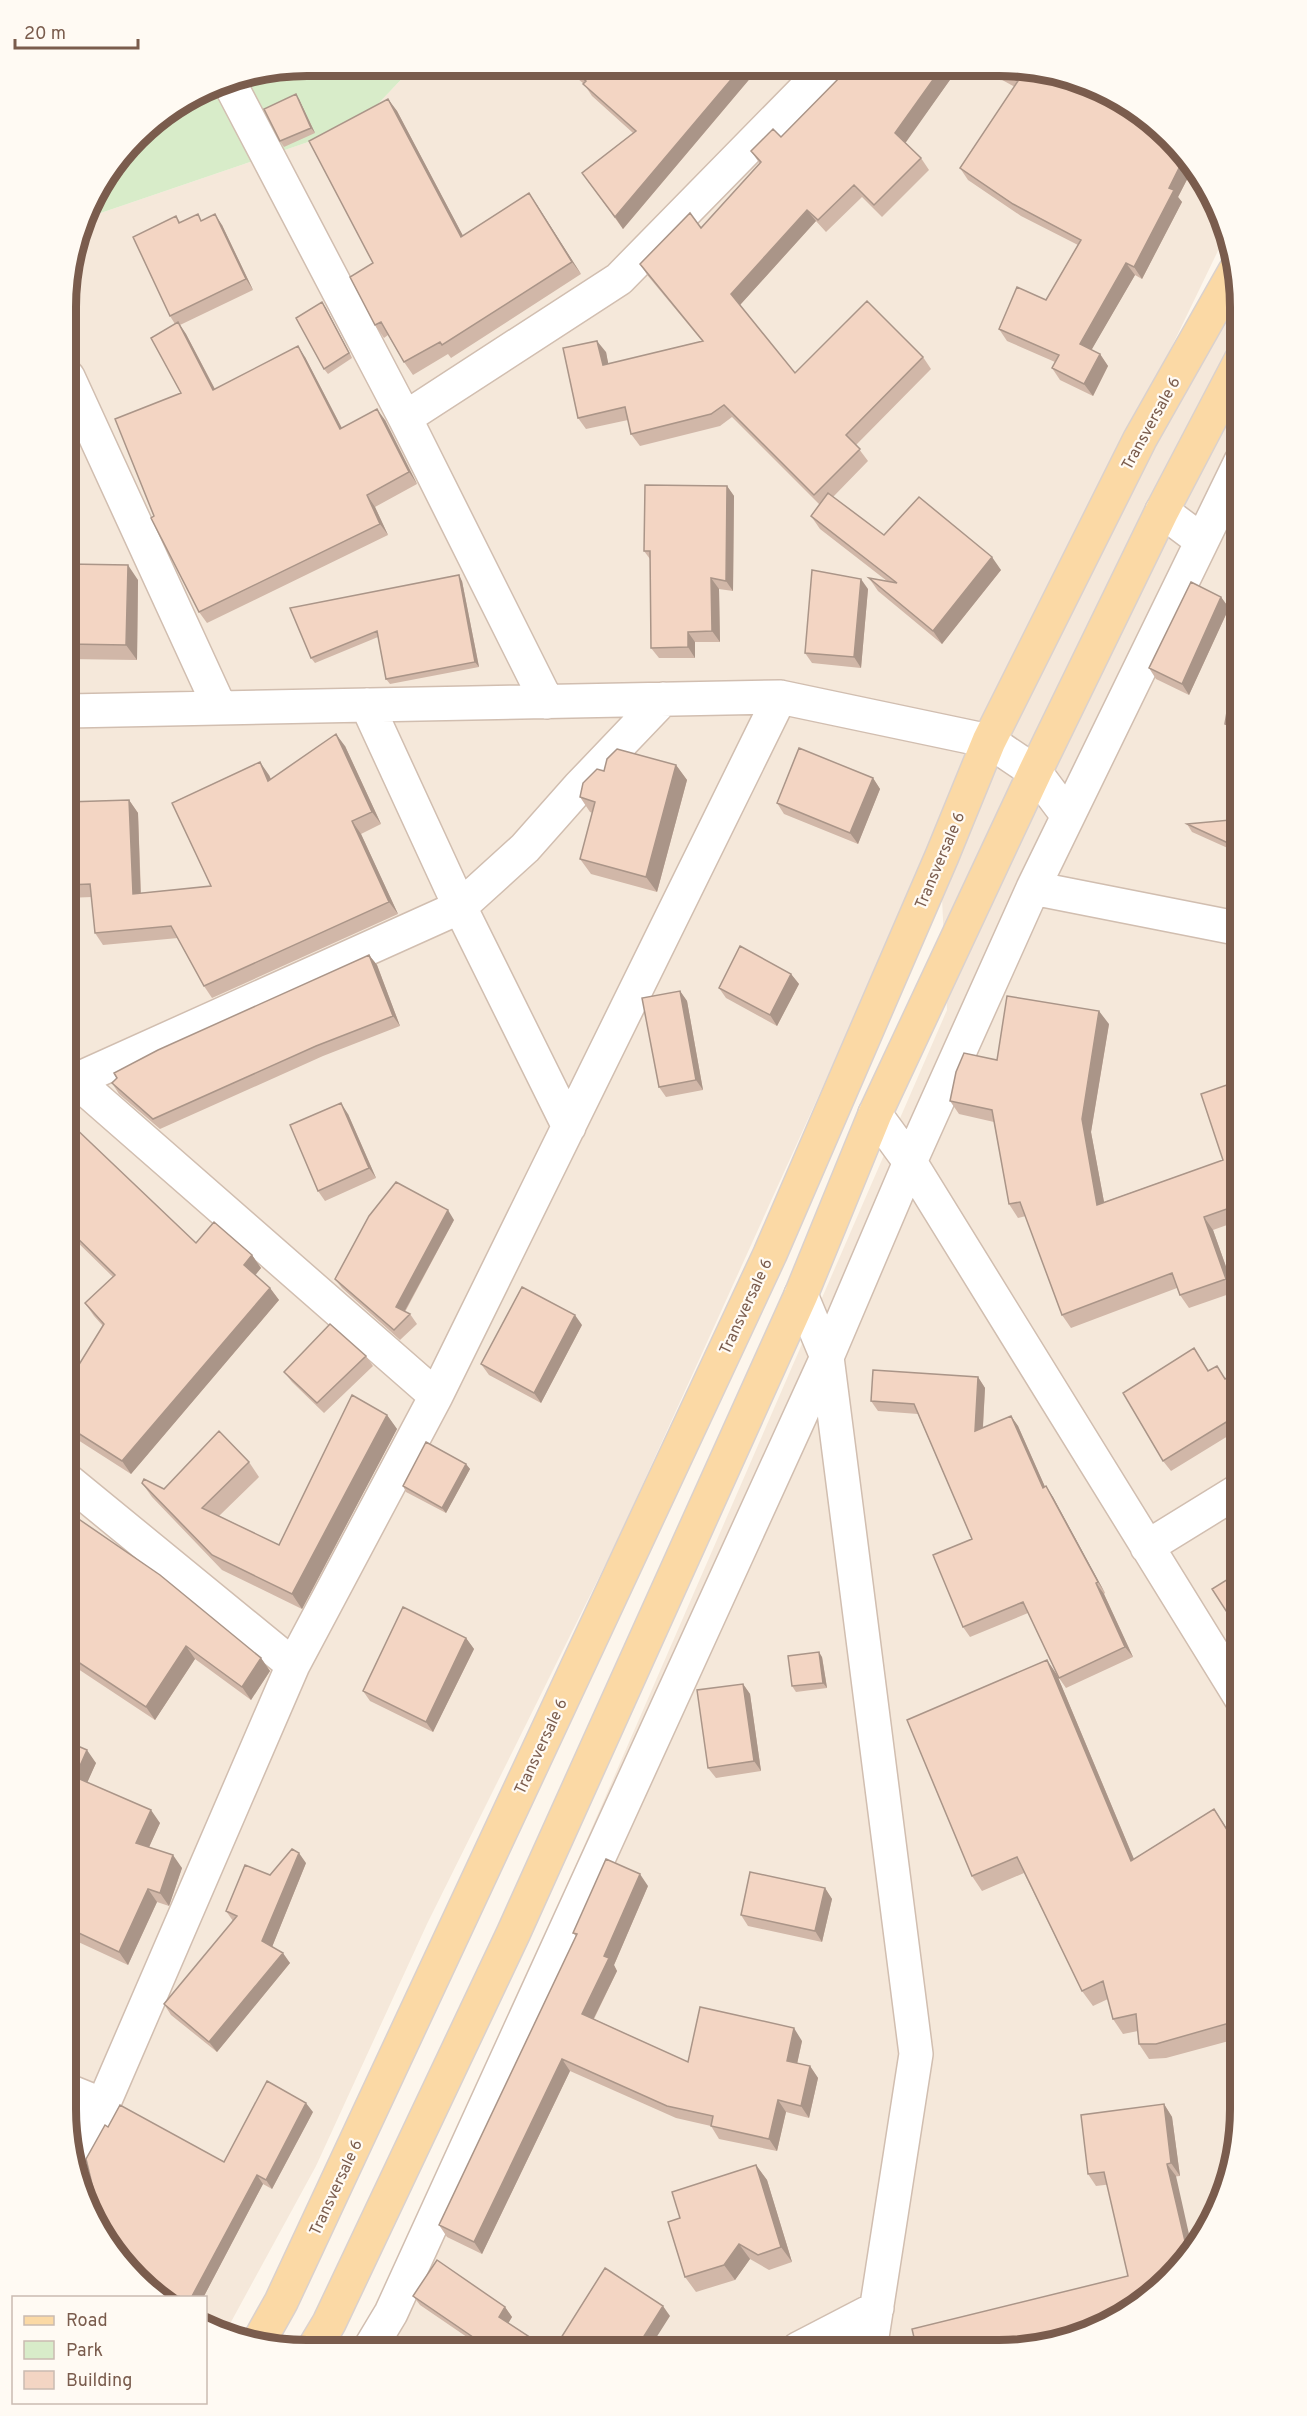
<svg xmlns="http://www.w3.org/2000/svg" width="1307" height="2416" viewBox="0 0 1307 2416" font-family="Overpass,sans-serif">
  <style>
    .residential { fill: #f5e8da }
    .green { fill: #d8ecc9 }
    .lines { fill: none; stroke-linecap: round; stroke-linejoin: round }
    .minor-casing { stroke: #d1beb0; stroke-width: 36 }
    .major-casing { stroke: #dad1cd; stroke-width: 36 }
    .minor { stroke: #fff; stroke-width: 33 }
    .major { stroke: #fbd9a5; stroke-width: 33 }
    .wall { fill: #d1b7a8 }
    .shaded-wall { fill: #aa9588 }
    .building { fill: #f3d5c3; stroke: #aa9588; stroke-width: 1.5 }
    .labels { text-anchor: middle; stroke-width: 4.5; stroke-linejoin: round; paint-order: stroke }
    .street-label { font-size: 16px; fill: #7a5c4d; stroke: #fffaf3 }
    .rim { fill: none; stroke: #7a5c4d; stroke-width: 8 }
  </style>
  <rect width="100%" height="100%" fill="#fdf6ec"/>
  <path class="residential" d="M413,67L1046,71L1159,126L1200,173L1228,230L954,798L1233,260L1241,307L1240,2125L1223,2201L1191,2256L1000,2350L366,2348L947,1010L939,830L617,1541L427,1924L316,2166L225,2333L206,2327V2298L159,2297L107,2243L79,2186L66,2109L68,276L86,218L358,125Z"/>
  <path class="green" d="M307,66L413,67L358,125L86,218L91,200L148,126L215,84Z"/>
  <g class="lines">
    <g class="minor-casing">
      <path id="minor" d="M229,82L405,418L547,702
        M68,377L220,708
        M405,418L619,279L825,69
        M1162,511L1202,541
        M367,705L460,907L569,1127
        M68,711L780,697L989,741L1035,772L1068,816
        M1033,888L1241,929
        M75,1080L436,1396
        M67,1084L460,907L525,848L579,787L663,699
        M875,1114L910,1162L1241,1698
        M801,1295L827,1357L916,2054L870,2350
        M67,1480L293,1665
        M1147,1547L1241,1489
        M66,2090L103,2105
        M74,2155L103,2105L293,1665L436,1396L780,697
        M370,2348L391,2313L827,1357L910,1162L1033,888L1241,461
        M798,2349L877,2308"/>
    </g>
    <g class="major-casing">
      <path id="major" d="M258,2343L281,2302L770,1254L942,856L989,741L1140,439L1235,271
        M314,2348L329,2323L513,1934L801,1295L875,1114L1035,772L1162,511L1241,360"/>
    </g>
    <use href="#minor" class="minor"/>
    <use href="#major" class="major"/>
  </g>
  <path class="wall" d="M565,68L758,69L623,229L582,173L633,133L592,96L584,84Z
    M841,69L957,70L905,142L921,158L929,170L882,217L862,197L826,232L816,221L740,305L795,373L923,357L931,369L856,445L868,461L833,497L884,535L1001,570L942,644L878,591L869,578L887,581L820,529L811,516L820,505L732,417L720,426L640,446L631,434L628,420L586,429L578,418L606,352L608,364L702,341L648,276L640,264L701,228L760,164L751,151L781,137L844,73Z
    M984,70L1046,71L1159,126L1194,166L1178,197L1182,202L1142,279L1135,275L1091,350L1100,354L1108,366L1093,396L1060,380L1052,368L1055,362L1007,341L999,329L1046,300L1078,245L1021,216L968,180L960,168L1015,87Z
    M299,99L315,133L284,147L280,141Z
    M388,99L397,111L463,236L537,205L581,274L451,358L448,354L413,375L404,362L388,335L384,338L375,325L373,263Z
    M176,216L180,222L202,221L222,225L253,290L180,325L186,334L215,389L305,357L342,428L385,420L417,484L375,507L388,535L207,623L199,612L154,516L181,393L175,324L170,316Z
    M322,302L352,358L328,374L324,369Z
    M727,486L734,496L733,591L719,589L720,642H695V658H659L651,648L650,559L644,551Z
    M68,564L138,580L137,660L68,659Z
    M462,581L479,667L390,684L386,679L378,637L315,663L311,658Z
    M868,589L861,668L812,663L805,653Z
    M1221,597L1229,608L1189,695L1156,679L1149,668Z
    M1241,707V736L1232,734L1225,724Z
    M345,746L381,824L361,834L398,914L212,998L204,986L178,938L103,945L95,933L92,897L67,898V802L129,800L138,813L141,893L211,886L269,775L271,779Z
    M676,765L687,780L657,892L591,874L580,859L593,813L590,812L580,797L604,771Z
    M873,778L880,789L858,844L784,814L777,803Z
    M1241,819V854L1192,832L1187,824Z
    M369,955L377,965L400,1026L323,1056L160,1129L119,1094L112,1083Z
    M791,974L799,984L777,1026L726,998L719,988Z
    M680,991L687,1001L703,1090L666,1097L659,1087Z
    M1109,1024L1091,1132L1104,1202L1223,1160L1241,1080V1220L1213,1230L1235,1292L1189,1308L1180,1295L1177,1288L1071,1328L1062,1315L1026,1216L1018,1218L1009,1204L994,1122L959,1114L950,1101L997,1060Z
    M348,1114L376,1178L325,1201L318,1191Z
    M67,1125L196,1243L252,1255L261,1268L255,1275L270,1288L279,1300L131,1474L67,1433V1384L103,1326L94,1316L85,1303L113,1277L67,1232Z
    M454,1220L405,1312L410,1314L417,1324L400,1340L342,1288L335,1279Z
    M582,1325L541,1403L489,1375L481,1364Z
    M1194,1348L1209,1371L1226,1379L1241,1370V1428L1171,1471L1163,1461Z
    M366,1356L373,1366L324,1413L292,1382L284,1372Z
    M978,1377L985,1388L983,1428L1011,1416L1018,1426L1045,1487L1053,1497L1105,1593L1104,1594L1133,1657L1066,1688L1059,1678L1028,1613L970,1637L963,1627L972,1539L918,1414L878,1411L871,1401Z
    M387,1415L397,1429L302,1609L222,1570L152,1497L142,1483L164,1489L249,1462L259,1477L219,1516L279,1545Z
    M466,1464L470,1469L446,1513L406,1492L403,1486Z
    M67,1511L261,1658L270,1671L251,1700L195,1659L155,1720L66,1661Z
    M466,1638L474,1649L433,1732L370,1701L363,1691Z
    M822,1657L827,1688L796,1692L792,1686Z
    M1047,1660L1057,1675L1134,1859L1214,1809L1241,1850L1240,2038L1166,2058L1149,2059L1139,2044L1138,2031L1123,2034L1113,2019L1108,1999L1093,2006L1082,1991L1024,1873L982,1891L972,1876Z
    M743,1684L750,1694L761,1771L716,1778L708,1768Z
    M66,1724L77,1737L73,1744L96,1763L87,1782L160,1823L149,1847L182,1868L169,1906L157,1902L128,1965L74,1940L66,1963Z
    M306,1863L272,1947L290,1963L217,2052L171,2015L164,2004L233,1921L226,1911L270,1875Z
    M648,1886L614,1965L617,1971L594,2019L688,2062L802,2041L797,2064L810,2066L818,2078L809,2118L786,2112L777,2151L719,2139L711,2126L676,2118L570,2071L482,2254L447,2237L439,2225L576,1936L573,1933Z
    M825,1888L832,1899L822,1942L748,1926L741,1915Z
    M1164,2104L1172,2117L1180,2176L1096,2186L1088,2174Z
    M313,2112L272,2189L263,2184L203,2298H159L99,2213L108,2127L224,2162Z
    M756,2165L767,2180L792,2262L769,2270L750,2259L735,2280L696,2292L685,2277L680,2218Z
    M413,2296L505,2307L512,2317L508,2323L548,2349L483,2348L420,2305Z"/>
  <path class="shaded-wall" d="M740,69H758L623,229L615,217Z
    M940,70H957L904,145L895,133Z
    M296,94L299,99L315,133L311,128Z
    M388,99L397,111L470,249L461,237Z
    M1185,156L1194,166L1178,197L1182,202L1142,279L1134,267L1169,188Z
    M529,193L537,205L581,274L572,262Z
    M807,210L816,221L740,305L731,294Z
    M215,214L222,225L253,290L246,279Z
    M1126,263L1135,275L1088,356L1080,344Z
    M322,302L326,308L352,358L349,353Z
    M178,322L186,334L221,401L213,390Z
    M597,341L606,352L611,377L603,365Z
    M298,346L305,357L348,440L340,429Z
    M1100,354L1108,366L1093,396L1084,384Z
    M377,409L385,420L417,484L409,472Z
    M727,486L734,496L733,591L726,581Z
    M367,495L375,507L388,535L380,524Z
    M992,557L1001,570L942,644L933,631Z
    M128,565L138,580L137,660L126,645Z
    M459,575L462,581L479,667L475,662Z
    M711,578L719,589L720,642L712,631Z
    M861,579L868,589L861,668L854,657Z
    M1221,597L1229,608L1189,695L1182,684Z
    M688,632L695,642V658L688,647Z
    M336,734L345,746L381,824L372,812Z
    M260,762L269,775L277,793L268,781Z
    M676,765L687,780L657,892L646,877Z
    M873,778L880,789L858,844L850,833Z
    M129,800L138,813L141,906L133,894Z
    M352,821L361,834L398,914L389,902Z
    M369,955L377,965L400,1026L393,1016Z
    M791,974L799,984L777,1026L770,1015Z
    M680,991L687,1001L703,1090L696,1080Z
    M1099,1011L1109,1024L1091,1132L1107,1218L1097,1205L1082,1119Z
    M341,1103L348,1114L376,1178L369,1168Z
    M448,1210L454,1220L402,1316L396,1307Z
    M1204,1217L1213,1230L1235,1292L1226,1279Z
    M252,1255L261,1268L253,1278L244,1265Z
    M270,1288L279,1300L131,1474L122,1461Z
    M575,1315L582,1325L541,1403L534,1393Z
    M978,1377L985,1388L982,1441L975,1431Z
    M387,1415L397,1429L302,1609L292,1594Z
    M1011,1416L1018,1426L1050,1498L1043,1488Z
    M466,1464L470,1469L446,1513L442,1508Z
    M1046,1486L1053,1497L1105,1593L1098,1582Z
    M1096,1583L1104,1594L1133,1657L1125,1647Z
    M466,1638L474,1649L433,1732L426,1722Z
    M186,1646L195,1659L155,1720L146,1707Z
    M819,1652L822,1657L827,1688L823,1683Z
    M261,1658L270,1671L251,1700L242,1687Z
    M1047,1660L1057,1675L1141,1876L1131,1861Z
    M743,1684L750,1694L761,1771L754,1761Z
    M68,1725L77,1737L69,1751L66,1747V1728Z
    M87,1750L96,1763L84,1790L75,1777Z
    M1214,1809L1241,1850V1852Z
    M151,1810L160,1823L145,1856L136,1843Z
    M299,1853L306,1863L270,1952L262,1941Z
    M173,1855L182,1868L169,1906L160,1893Z
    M640,1874L648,1886L614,1965L617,1971L590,2026L582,2014L604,1956Z
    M825,1888L832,1899L822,1942L815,1931Z
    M148,1889L157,1902L128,1965L119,1952Z
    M66,1928L74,1940L66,1963Z
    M283,1953L290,1963L217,2052L209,2042Z
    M794,2028L802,2041L795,2073L787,2061Z
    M562,2059L570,2071L482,2254L474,2242Z
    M810,2066L818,2078L809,2118L801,2106Z
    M778,2100L786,2112L777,2151L769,2139Z
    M306,2103L313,2112L272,2189L266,2180Z
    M1164,2104L1172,2117L1180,2176L1171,2163Z
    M1167,2164L1176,2176L1193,2252L1188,2254Z
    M756,2165L767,2180L792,2262L781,2247Z
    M257,2175L263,2184L203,2298H191Z
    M739,2244L750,2259L735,2280L724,2265Z
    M663,2306L670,2316L649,2349H636Z
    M505,2307L512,2317L506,2327L499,2317Z"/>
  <path class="building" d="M570,68L740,69L615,217L582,173L636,131L583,84L586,81Z
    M844,69L940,70L895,133L921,158L874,205L854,185L818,220L807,210L731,294L795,373L867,301L923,357L846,435L860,449L814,495L724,405L711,414L631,434L625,407L578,418L563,348L597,341L603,365L703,341L640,264L690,213L701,228L761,162L751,151L773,129L781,137L846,71Z
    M998,70L1046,71L1106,91L1159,126L1185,156L1169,188L1174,190L1134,267L1126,263L1080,344L1100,354L1084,384L1052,368L1059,355L999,329L1017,287L1046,300L1081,240L1013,204L960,168L1018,81Z
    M296,94L311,128L280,141L264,109Z
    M388,99L461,237L529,193L572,262L442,345L440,342L404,362L381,322L375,325L350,277L373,263L309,141Z
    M198,214L201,221L215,214L246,279L170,316L133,237L176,216L179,223Z
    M322,302L349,353L324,369L296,318Z
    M178,322L213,390L298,346L340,429L377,409L409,472L367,495L380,524L199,612L151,518L154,516L115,419L181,393L151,338Z
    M645,485L727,486L726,581L711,578L712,631L688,632V647L651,648L650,551H644Z
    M828,493L884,535L919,497L992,557L933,631L869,578L897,583L811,516Z
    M68,564L128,565L126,645L68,644Z
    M812,570L861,579L854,657L805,653Z
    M459,575L475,662L386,679L377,631L311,658L290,608Z
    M1191,582L1221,597L1182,684L1149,668Z
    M1228,706L1241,707V728L1225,724Z
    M336,734L372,812L352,821L389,902L204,986L171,926L95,933L90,884L67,885V802L129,800L133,894L211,886L172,803L260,762L268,781Z
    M799,748L873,778L850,833L777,803Z
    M617,749L676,765L646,877L580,859L595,802L580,797L583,783L597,769L604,771L607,759Z
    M1241,819V849L1187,824Z
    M740,946L791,974L770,1015L719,988Z
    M369,955L393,1016L316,1046L153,1119L112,1083L117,1078L114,1073L158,1050Z
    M680,991L696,1080L659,1087L642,998Z
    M1007,996L1099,1011L1082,1119L1097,1205L1223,1160L1201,1094L1241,1080V1204L1204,1217L1226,1279L1180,1295L1172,1273L1062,1315L1020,1202L1009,1204L992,1110L950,1101L956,1072L964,1053L997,1060Z
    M341,1103L369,1168L318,1191L290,1125Z
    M70,1123L196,1243L214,1222L252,1255L244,1265L270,1288L122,1461L67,1426V1384L104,1324L85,1303L115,1275L67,1228V1125Z
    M396,1182L448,1210L396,1307L410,1314L394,1330L335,1279L369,1216Z
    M522,1287L575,1315L534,1393L481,1364Z
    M330,1324L366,1356L317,1403L284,1372Z
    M1194,1348L1208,1371L1217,1366L1225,1379L1241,1370V1413L1163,1461L1123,1393Z
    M873,1370L978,1377L975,1431L1011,1416L1043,1488L1046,1486L1098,1582L1096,1583L1125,1647L1059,1678L1023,1602L963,1627L933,1555L972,1539L914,1404L871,1401Z
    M352,1395L387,1415L292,1594L212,1555L142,1483L144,1479L164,1489L219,1431L249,1462L202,1508L279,1545Z
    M426,1442L466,1464L442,1508L403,1486Z
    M67,1511L160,1575L261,1658L242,1687L186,1646L146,1707L66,1654Z
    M1241,1571V1634L1212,1589Z
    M403,1607L466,1638L426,1722L363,1691Z
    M819,1652L823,1683L792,1686L788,1656Z
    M1047,1660L1131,1861L1214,1809L1241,1852L1240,2020L1156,2044H1139L1136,2014L1113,2019L1103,1981L1082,1991L1017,1857L972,1876L907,1720Z
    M743,1684L754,1761L708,1768L697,1690Z
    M66,1741L87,1750L75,1777L151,1810L136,1843L173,1855L160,1893L148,1889L119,1952L66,1927Z
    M292,1849L299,1853L262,1941L283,1953L209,2042L164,2004L237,1916L226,1911L245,1865L270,1875Z
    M606,1859L640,1874L604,1956L609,1958L582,2014L688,2062L700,2007L794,2028L787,2061L810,2066L801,2106L778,2100L769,2139L711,2126L713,2116L667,2106L562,2059L474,2242L439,2225L577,1934L573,1933Z
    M750,1872L825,1888L815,1931L741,1915Z
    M267,2081L306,2103L266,2180L257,2175L191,2298H182L179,2296L178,2298H159L148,2290L107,2243L93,2215L95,2211L99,2213L86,2159L105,2125L108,2127L120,2105L224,2162Z
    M1164,2104L1171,2163L1167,2164L1188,2254L1193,2252L1191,2256L1134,2309L1077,2337L1000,2350H917L912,2329L1128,2276L1104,2172L1088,2174L1081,2115Z
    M756,2165L781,2247L758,2255L739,2244L724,2265L685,2277L668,2222L680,2218L672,2192Z
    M437,2260L505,2307L499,2317L548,2349H488L489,2348L413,2296Z
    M605,2268L663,2306L636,2349H554Z
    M459,2344L462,2346L461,2348H454Z"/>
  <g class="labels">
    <g class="street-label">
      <text transform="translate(1150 423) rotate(-61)" y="6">Transversale 6</text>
      <text transform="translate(939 860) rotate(-67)" y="6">Transversale 6</text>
      <text transform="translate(745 1306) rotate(-65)" y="6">Transversale 6</text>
      <text transform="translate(540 1746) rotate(-65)" y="6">Transversale 6</text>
      <text transform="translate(335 2187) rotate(-65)" y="6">Transversale 6</text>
    </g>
  </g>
  <path d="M0 0H1307V2416H0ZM307 76H999A231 231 0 0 1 1230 307V2109A231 231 0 0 1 999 2340H307A231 231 0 0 1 76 2109V307A231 231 0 0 1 307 76Z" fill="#fffaf3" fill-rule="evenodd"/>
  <path class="rim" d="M307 76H999A231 231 0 0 1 1230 307V2109A231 231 0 0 1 999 2340H307A231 231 0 0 1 76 2109V307A231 231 0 0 1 307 76Z"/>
  <rect x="12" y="2296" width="195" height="108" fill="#fffaf3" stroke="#cabbb1" stroke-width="1.5"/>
  <rect x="24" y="2316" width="30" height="9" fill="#fbd9a5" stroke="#cabbb1" stroke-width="1.5"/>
  <text x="66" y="2326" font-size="18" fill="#7a5c4d">Road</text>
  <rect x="24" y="2341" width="30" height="18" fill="#d8ecc9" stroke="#cabbb1" stroke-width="1.5"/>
  <text x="66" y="2356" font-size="18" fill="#7a5c4d">Park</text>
  <rect x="24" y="2371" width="30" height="18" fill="#f3d5c3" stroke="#cabbb1" stroke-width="1.5"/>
  <text x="66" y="2386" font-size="18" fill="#7a5c4d">Building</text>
  <path d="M15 39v9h123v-9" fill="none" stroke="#7a5c4d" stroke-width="3"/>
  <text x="24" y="39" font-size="18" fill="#7a5c4d" stroke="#fffaf3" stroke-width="4.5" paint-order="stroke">20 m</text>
</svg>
